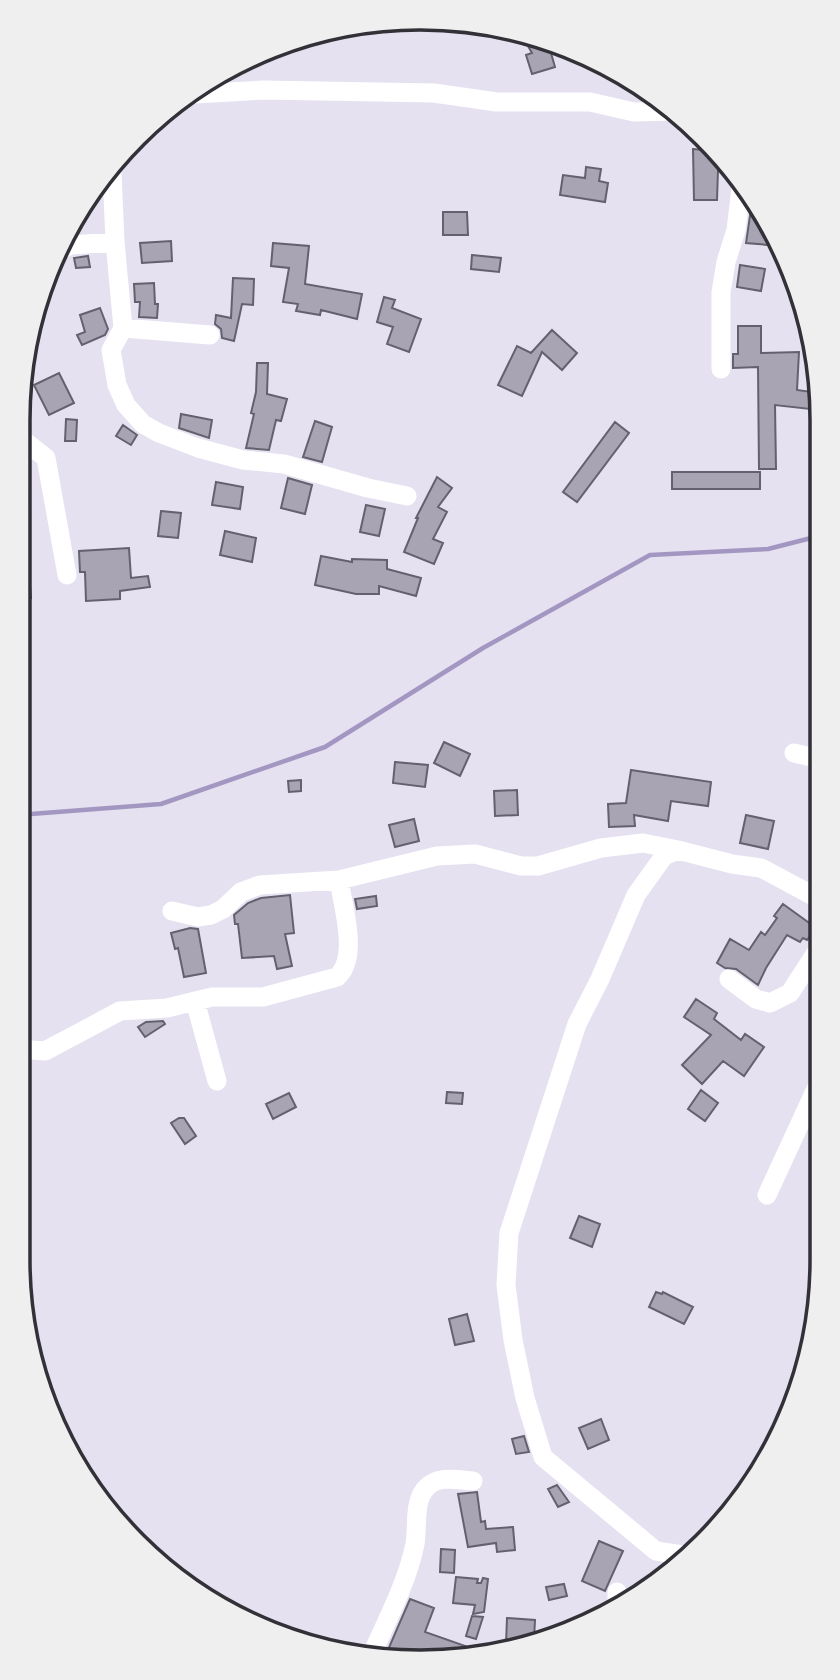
<svg xmlns="http://www.w3.org/2000/svg" width="840" height="1680" viewBox="0 0 840 1680" font-family="'Public Sans',sans-serif">
  <style>
    .lines { fill: none; stroke-linecap: round; stroke-linejoin: round }
    .stream { stroke: #a397c2; stroke-width: 4.5 }
    .building { fill: #a8a4b3; stroke: #64616e; stroke-width: 2 }
    .minor { stroke: #fff; stroke-width: 19 }
    .rim { fill: none; stroke: #333138; stroke-width: 3.5 }
  </style>
  <rect width="100%" height="100%" fill="#e5e1f1"/>
  <g class="lines">
    <path class="stream" d="M18,815L161,804L325,747L483,648L650,555L768,549L819,536"/>
  </g>
  <path class="building" d="M524,39L549,46L555,67L532,74L526,55L532,53Z
    M693,149L716,151L723,158V171L718,170L717,200H694Z
    M586,167L601,169L599,181L608,183L605,202L560,195L563,175L585,178Z
    M751,209L760,210L780,246L746,243Z
    M443,212H467L468,235H443Z
    M171,241L172,261L142,263L140,243Z
    M273,243L309,246L305,284L362,294L357,319L321,310L320,315L296,311L298,304L283,302L289,268L271,266Z
    M472,255L501,258L499,272L471,269Z
    M88,256L90,267L76,268L74,258Z
    M740,265L765,269L761,291L737,287Z
    M233,278L254,279L253,305L242,304L234,341L222,338L221,329L215,324L216,315L231,318Z
    M154,283L155,304H158L157,318L139,317L140,302H135L134,284Z
    M384,297L395,300L392,308L421,319L409,352L387,344L393,327L377,322Z
    M100,308L108,329L105,335L82,345L77,335L85,332L80,315Z
    M738,326H761V353L799,352L797,390L819,393V410L775,405L776,469H759L758,367L733,368V354H738Z
    M552,330L577,353L562,370L542,352L522,396L498,385L517,346L531,353Z
    M257,363H268L267,394L287,399L281,421L276,420L269,450L246,448L254,414L251,413L256,392Z
    M59,373L74,403L49,415L34,385Z
    M181,414L212,420L209,438L179,428Z
    M66,419L77,420L76,441H65Z
    M315,421L332,427L322,462L303,457Z
    M615,422L629,433L577,502L563,492Z
    M123,425L137,435L131,445L116,436Z
    M672,472H760V489H672Z
    M437,477L452,488L438,507L447,512L433,539L443,543L434,564L404,552L418,518H416Z
    M288,478L312,485L305,514L281,508Z
    M216,482L243,487L240,509L212,505Z
    M366,505L385,509L379,536L360,532Z
    M161,511L181,513L178,538L158,536Z
    M225,531L256,538L252,562L220,555Z
    M129,548L131,578L148,576L150,587L120,591V599L86,601L85,572H80L79,551Z
    M321,556L352,562V559L387,560V569L421,578L416,596L379,586V594H356L315,585Z
    M18,586H30L31,598L18,599Z
    M444,742L470,754L460,776L434,763Z
    M395,762L428,765L425,787L393,783Z
    M631,770L711,782L708,806L671,801L668,821L634,815L635,826L609,827L608,804L626,803Z
    M301,780V791L289,792L288,781Z
    M517,790L518,815L495,816L494,791Z
    M746,815L774,821L768,849L740,843Z
    M414,819L419,841L395,847L389,825Z
    M290,895L294,933L285,934L292,966L277,969L274,956L242,958L238,924H235L234,915L248,903L261,898Z
    M376,896L377,906L357,909L355,899Z
    M783,904L812,925L810,928L814,931L807,940L803,938L800,942L787,935L766,968L758,985L736,969L725,968L717,963L730,939L749,950L761,932L765,935L777,918L774,916Z
    M190,928L198,929L206,973L184,977L178,948L175,949L171,933Z
    M696,999L717,1013L714,1019L741,1040L745,1034L764,1047L744,1076L723,1061L702,1084L682,1065L711,1035L684,1017Z
    M163,1021L165,1024L145,1037L138,1027L146,1022Z
    M701,1090L718,1103L705,1121L688,1109Z
    M447,1092L463,1093L462,1104L446,1103Z
    M289,1093L296,1107L273,1119L266,1104Z
    M179,1118H184L196,1136L185,1144L171,1123Z
    M579,1216L600,1224L592,1247L570,1238Z
    M656,1292L662,1294L663,1292L693,1307L684,1324L649,1307Z
    M467,1314L474,1341L455,1345L449,1319Z
    M601,1419L609,1440L588,1449L579,1428Z
    M524,1436L529,1452L516,1454L512,1439Z
    M557,1485L569,1502L558,1507L548,1489Z
    M477,1492L481,1522L485,1521L486,1529L513,1527L515,1550L497,1552L496,1543L468,1547L458,1494Z
    M599,1541L623,1551L605,1591L582,1581Z
    M441,1549L455,1550L454,1573L440,1572Z
    M456,1577L478,1579L477,1583H481L483,1578L488,1579L484,1612L473,1614L475,1605L453,1603Z
    M564,1584L567,1596L549,1600L546,1587Z
    M410,1599L434,1608L425,1632L471,1648L467,1659L409,1657L387,1652Z
    M472,1616L483,1617L476,1639L466,1636Z
    M507,1618L535,1620L534,1640L520,1645L506,1644Z"/>
  <g class="lines">
    <path class="minor" d="M195,94L263,90L434,93L497,102H590L634,112L676,111
      M112,173L115,242L123,328L111,350L117,385L126,405L143,424L159,433L198,448L243,460L284,464L368,488L407,496
      M56,252L71,245L115,242
      M123,328L210,335
      M721,369V292L726,262L736,230L742,180
      M18,436L46,458L67,575
      M794,753L820,759
      M172,911L198,917L211,915L223,909L241,892L260,885L339,880L437,856L475,854L521,866H538L601,848L643,843L678,850
      M729,979L756,999L770,1003L790,993L821,945
      M195,1001L217,1081
      M18,1049L45,1051L120,1011L167,1008L212,997H263L337,977C359,958 343,907 339,880
      M767,1195L821,1078
      M689,1556L656,1551L543,1457L525,1398L513,1340L506,1285L509,1233L577,1024L600,979L636,895L664,856L678,850L732,864L761,868L821,900
      M617,1592V1607
      M371,1656C387,1620 407,1583 415,1544C418,1527 413,1500 427,1487C439,1475 458,1480 473,1481"/>
  </g>
  <path d="M0 0H840V1680H0ZM420 30H420A390 390 0 0 1 810 420V1260A390 390 0 0 1 420 1650H420A390 390 0 0 1 30 1260V420A390 390 0 0 1 420 30Z" fill="#efefef" fill-rule="evenodd"/>
  <path class="rim" d="M420 30H420A390 390 0 0 1 810 420V1260A390 390 0 0 1 420 1650H420A390 390 0 0 1 30 1260V420A390 390 0 0 1 420 30Z"/>
</svg>
